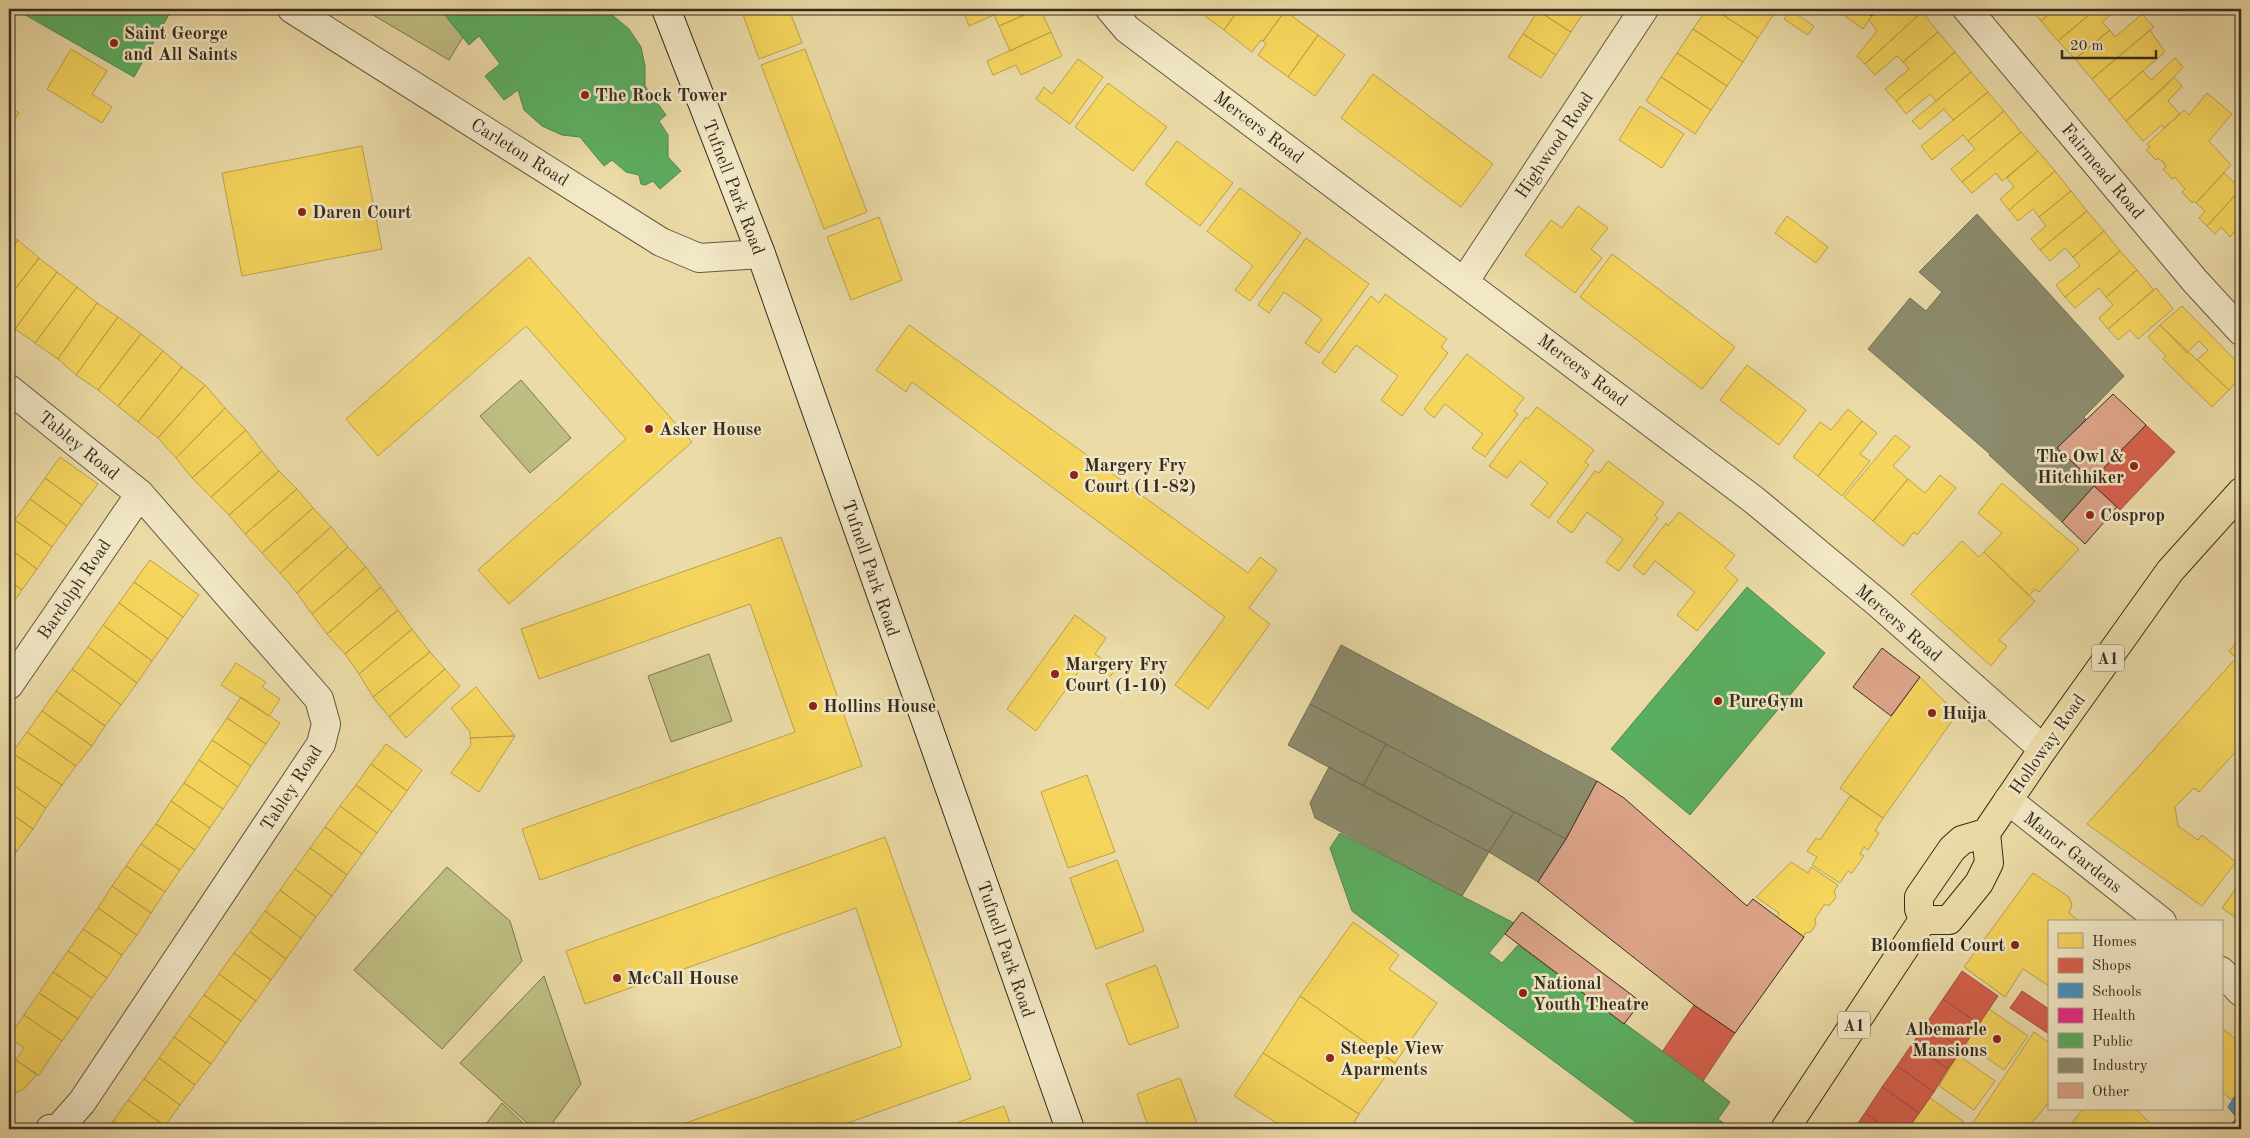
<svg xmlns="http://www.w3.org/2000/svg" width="2250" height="1138" viewBox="0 0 2250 1138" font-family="'Old Standard TT',serif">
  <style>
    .green { fill: #bebe82; stroke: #7a7552 }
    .homes { fill: #f6d55c; stroke: #bca24a }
    .shops { fill: #d6604d; stroke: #a65040 }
    .schools { fill: #4393c3; stroke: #3f7492 }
    .health { fill: #e7298a; stroke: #b22a6a }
    .public { fill: #5aae61; stroke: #4f874e }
    .industry { fill: #8c8c6e; stroke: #726f57 }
    .building { fill: #dda489; stroke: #362c21 }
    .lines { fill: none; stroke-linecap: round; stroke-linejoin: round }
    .street-casing { stroke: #635842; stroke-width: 30 }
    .secondary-casing { stroke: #362c21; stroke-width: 30 }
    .highway-casing { stroke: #362c21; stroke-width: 30 }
    .street { stroke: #f2e8c6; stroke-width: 28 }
    .secondary { stroke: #f2e8c6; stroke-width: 28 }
    .highway { stroke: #ebdba7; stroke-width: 28 }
    .poi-dot { fill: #8f2418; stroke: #f2e8c6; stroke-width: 2 }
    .labels { text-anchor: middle; stroke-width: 5; stroke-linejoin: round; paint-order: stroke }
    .shield { fill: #f2e8c6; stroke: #6e6452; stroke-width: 1 }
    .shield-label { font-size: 16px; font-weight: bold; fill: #362c21 }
    .poi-label { font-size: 18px; font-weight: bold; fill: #362c21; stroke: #f2e8c6; text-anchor: start }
    .street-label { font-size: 18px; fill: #362c21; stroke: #f2e8c6 }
  </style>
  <rect width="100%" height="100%" fill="#ebdba7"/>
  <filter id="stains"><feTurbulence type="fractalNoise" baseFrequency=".004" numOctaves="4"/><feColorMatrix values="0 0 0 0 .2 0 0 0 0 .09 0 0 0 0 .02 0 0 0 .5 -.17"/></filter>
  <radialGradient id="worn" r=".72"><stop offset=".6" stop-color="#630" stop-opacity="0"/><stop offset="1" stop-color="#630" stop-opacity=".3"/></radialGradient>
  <path class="green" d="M363,9H480L449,60Z
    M521,380L571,438L530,473L480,416Z
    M709,654L732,721L671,742L648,676Z
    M447,867L510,921L522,961L442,1049L354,970Z
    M544,976L581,1084L548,1129H534L460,1063Z
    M502,1103L529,1129H493L486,1124Z"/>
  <path class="homes" d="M741,9H789L802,43L759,59Z
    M973,9H1038L999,26L994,15L969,26L964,13Z
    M1038,9H1040L1051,32L1010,51L999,26Z
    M1198,9H1239L1224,30L1197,10Z
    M1239,9H1282L1285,11L1263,41L1261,40L1252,52L1224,30Z
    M1539,9H1586L1571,32L1538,11Z
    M1707,9H1714L1758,38L1743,62L1693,29Z
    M1714,9H1766L1774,14L1758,38Z
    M1836,9H1864L1863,10L1872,16L1863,29Z
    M1878,9H1918L1922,12L1865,64L1857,56L1877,31L1869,20Z
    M2031,9H2055L2041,21Z
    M2055,9H2096L2058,41L2041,21Z
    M2096,9H2118L2102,22L2110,30L2075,59L2058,41Z
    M1790,10L1814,26L1808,35L1784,19Z
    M1285,11L1318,35L1288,77L1258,55L1266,44L1263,41Z
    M1538,11L1571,32L1556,55L1523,34Z
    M1922,12L1938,32L1903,62L1897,56L1875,75L1865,64Z
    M2142,14L2154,27L2092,79L2075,59L2110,30L2115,37Z
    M1693,29L1743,62L1727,86L1677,53Z
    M2150,30L2165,52L2109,100L2092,79Z
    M1051,32L1062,56L1021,75L1016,65L993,75L987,61Z
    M1938,32L1955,52L1896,101L1885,89L1909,69L1903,62Z
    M1523,34L1556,55L1541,78L1508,57Z
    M1318,35L1345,55L1315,96L1288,77Z
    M71,49L107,71L92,94L112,107L102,123L47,89Z
    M805,49L867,212L824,229L761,65Z
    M1955,52L1971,72L1936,101L1930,94L1906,114L1896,101Z
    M1677,53L1727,86L1711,110L1661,77Z
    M2175,58L2183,67L2162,90L2126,121L2109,100L2143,71L2151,80Z
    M1078,59L1103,77L1070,124L1036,99L1044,87L1052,94Z
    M1971,72L1988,92L1953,120L1944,109L1920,129L1912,121Z
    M1373,74L1493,164L1461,207L1341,118Z
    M1661,77L1711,110L1695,134L1646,101Z
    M2174,77L2182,86L2168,101L2180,114L2164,128L2162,125L2143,141L2126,121Z
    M1108,83L1167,127L1133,171L1075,127Z
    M1988,92L2004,111L1968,141L1963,135L1932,160L1921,146Z
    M2207,93L2232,114L2209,141L2231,165L2196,203L2194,201L2192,203L2182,192L2185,189L2175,177L2172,179L2163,169L2166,167L2163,162L2158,158L2156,160L2146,150L2150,147L2147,144L2184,110L2189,115Z
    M9,106L19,113L9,129Z
    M1640,106L1684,134L1662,168L1619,140Z
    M2004,111L2021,132L1962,182L1951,169L1975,149L1968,141Z
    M2021,132L2038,151L2002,181L1996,173L1972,193L1962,182Z
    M1177,141L1233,183L1200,226L1145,184Z
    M362,146L382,249L242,276L222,173Z
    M2038,151L2055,171L2009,210L2000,199L2014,187L2007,178Z
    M2055,171L2071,191L2039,217L2033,209L2018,221L2009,210Z
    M2224,173L2241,189L2207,226L2199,218L2205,211L2196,203Z
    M1240,188L1301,233L1250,301L1235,290L1253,266L1207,231Z
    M2241,189V225L2230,237L2221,227L2215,234L2207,226Z
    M2071,191L2087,211L2040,250L2031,239L2046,226L2039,217Z
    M1578,206L1608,228L1591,249L1602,258L1575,293L1525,255L1551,220L1562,228Z
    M2087,211L2104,231L2073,257L2065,248L2050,261L2040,250Z
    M1787,216L1828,247L1816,263L1775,233Z
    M879,217L902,280L851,300L827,237Z
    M2104,231L2120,251L2065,297L2056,285L2080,266L2073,257Z
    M9,234L18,240L9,253Z
    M1306,238L1369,284L1319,353L1305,343L1322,319L1284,292L1269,313L1258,305Z
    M18,240L39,258L9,297V253Z
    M2120,251L2137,270L2106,297L2099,288L2075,308L2065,297Z
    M1612,254L1735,347L1702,389L1580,297Z
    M529,257L692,442L509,604L478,570L626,439L526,326L378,456L346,419Z
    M39,258L57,272L15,329L9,324V297Z
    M2137,270L2154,290L2108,329L2099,318L2113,305L2106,297Z
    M57,272L77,287L35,343L15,329Z
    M77,287L97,303L58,359L35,343Z
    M2156,288L2173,309L2138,339L2130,330L2118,340L2108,329Z
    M1385,294L1447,339L1441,347L1448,353L1402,416L1381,400L1398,376L1356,345L1335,373L1322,363L1371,296L1379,303Z
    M97,303L118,317L76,375L58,359Z
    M2182,306L2241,366V377L2229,390L2197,360L2208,350L2199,341L2187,353L2160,325Z
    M118,317L141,334L98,390L76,375Z
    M909,325L1248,573L1260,557L1277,570L1249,608L1270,624L1208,709L1175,685L1225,617L912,382L906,392L876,370Z
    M2160,325L2229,390L2212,407L2163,359L2166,356L2148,337Z
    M141,334L163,351L118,406L98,390Z
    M163,351L182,367L138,422L118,406Z
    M1467,354L1524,398L1514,411L1518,414L1485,457L1472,448L1483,434L1445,404L1434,418L1424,409Z
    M1747,365L1806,410L1779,445L1720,400Z
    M182,367L205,385L158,438L138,422Z
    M205,385L225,408L176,458L158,438Z
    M1537,407L1594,450L1585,462L1589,465L1549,518L1531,505L1548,483L1520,461L1507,478L1489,466L1526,417L1528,419Z
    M225,408L246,430L192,478L176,458Z
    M1848,409L1862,421L1818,476L1793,457L1820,422L1831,430Z
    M1862,421L1877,433L1860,454L1870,461L1842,496L1818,476Z
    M246,430L262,451L211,497L192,478Z
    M1895,435L1910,447L1893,466L1908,479L1873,521L1844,497Z
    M262,451L279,471L229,515L211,497Z
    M60,457L98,484L82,505L45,478Z
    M1608,461L1664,503L1655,515L1658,518L1619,571L1606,562L1623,539L1587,512L1572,533L1557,522L1595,471L1599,473Z
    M279,471L297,489L245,534L229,515Z
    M1940,475L1956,488L1917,535L1914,532L1903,546L1873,521L1908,479L1925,493Z
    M45,478L82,505L67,526L30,499Z
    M2002,483L2079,549L2039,592L2035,589L2029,596L1984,552L2002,533L1978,513Z
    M297,489L313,508L262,553L245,534Z
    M30,499L67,526L52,547L15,520Z
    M313,508L331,527L280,573L262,553Z
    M1679,512L1735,555L1725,568L1738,580L1697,631L1677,615L1695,592L1655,561L1644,575L1633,566L1666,523L1668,526Z
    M15,520L52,547L37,569L9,548V529Z
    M331,527L348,547L297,593L280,573Z
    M781,537L862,766L540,880L522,829L795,732L750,604L539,679L521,629Z
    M1962,541L1979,557L1984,552L2035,601L1999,640L2007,646L1991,666L1911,594Z
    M348,547L366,567L312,614L297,593Z
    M9,548L37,569L22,590L9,580Z
    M150,560L199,595L183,617L134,582Z
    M366,567L381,587L327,634L312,614Z
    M9,580L22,590L9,609Z
    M134,582L183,617L168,639L119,603Z
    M381,587L398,610L345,654L327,634Z
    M119,603L168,639L152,661L103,625Z
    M398,610L412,629L359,674L345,654Z
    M1075,615L1106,638L1095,654L1116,669L1108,679L1085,663L1036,731L1007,709Z
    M103,625L152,661L137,683L88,647Z
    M412,629L430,652L373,697L359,674Z
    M2241,637V746L2199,792L2194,788L2175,807L2178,826L2198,840L2202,835L2236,862L2202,906L2087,824L2236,658L2229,651Z
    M88,647L137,683L121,705L72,669Z
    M430,652L445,669L389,717L373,697Z
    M236,663L266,682L262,687L280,699L269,716L221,685Z
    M72,669L121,705L105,726L56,691Z
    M445,669L460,686L406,738L389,717Z
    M1920,677L1957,714L1883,818L1840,788Z
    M476,687L515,736L470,738V732L451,708Z
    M56,691L105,726L92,746L42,711Z
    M241,697L280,723L266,744L227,718Z
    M42,711L92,746L76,766L27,732Z
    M227,718L266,744L251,766L212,740Z
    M27,732L76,766L62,785L12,753Z
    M515,736L479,792L451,773L471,745L470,738Z
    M212,740L251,766L238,787L199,760Z
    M386,744L422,770L407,791L371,764Z
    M12,753L62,785L46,808L9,782V757Z
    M199,760L238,787L223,809L184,783Z
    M371,764L407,791L392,812L356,785Z
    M1087,775L1115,852L1068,868L1041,792Z
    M9,782L46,808L33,829L9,812Z
    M184,783L223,809L210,828L171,801Z
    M356,785L392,812L377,833L340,806Z
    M1850,796L1883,818L1875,831L1879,833L1868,850L1864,847L1862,850L1860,854L1864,856L1852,873L1848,871L1840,883L1812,865L1817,857L1807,851L1816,838L1820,840Z
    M171,801L210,828L195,850L156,824Z
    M340,806L377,833L362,854L325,827Z
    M9,812L33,829L17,851L9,845Z
    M156,824L195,850L180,870L141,844Z
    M325,827L362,854L347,875L310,848Z
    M885,837L971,1079L831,1129H669L902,1046L856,908L585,1004L566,951Z
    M141,844L180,870L165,892L126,866Z
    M9,845L17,851L9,862Z
    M310,848L347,875L332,896L295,869Z
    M1117,860L1144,931L1096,949L1070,878Z
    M1791,862L1808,873L1811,867L1838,885L1834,891L1836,897L1830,905H1824L1815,919L1816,924L1811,932L1805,933L1804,937L1777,917L1779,913L1756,897Z
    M126,866L165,892L151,913L112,886Z
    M295,869L332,896L316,917L280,890Z
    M2033,873L2069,897L2072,905L2069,913L2080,922H2049V986L2023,969L2005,997L1964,967Z
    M2241,881V921L2222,908Z
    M112,886L151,913L137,935L98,908Z
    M280,890L316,917L301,938L265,911Z
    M98,908L137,935L122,955L83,929Z
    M265,911L301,938L286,959L250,932Z
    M1353,922L1399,955L1389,969L1437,1003L1395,1063L1300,996Z
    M83,929L122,955L107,978L68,951Z
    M250,932L286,959L271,980L234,953Z
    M68,951L107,978L92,998L53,972Z
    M234,953L271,980L256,1001L219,974Z
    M1156,965L1179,1027L1129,1045L1106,984Z
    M53,972L92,998L78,1019L39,993Z
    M219,974L256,1001L241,1021L204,995Z
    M39,993L78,1019L62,1041L24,1015Z
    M204,995L241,1021L226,1043L189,1016Z
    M1300,996L1395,1063L1359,1114L1263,1053Z
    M1989,1009L2028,1036L2004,1070L1966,1043Z
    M24,1015L62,1041L38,1076L16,1060L24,1048L9,1037Z
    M189,1016L226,1043L211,1064L174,1037Z
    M2221,1027L2241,1044V1087L2232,1100L2221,1091Z
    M2034,1032L2049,1043V1102L2027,1129H1969Z
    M174,1037L211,1064L195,1085L159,1058Z
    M1263,1053L1359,1114L1350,1129H1286L1234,1096Z
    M1958,1055L1995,1081L1974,1110L1939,1086Z
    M9,1056L37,1074L25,1088L9,1097Z
    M159,1058L195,1085L180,1105L144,1079Z
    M1180,1078L1199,1129H1149L1137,1094Z
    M144,1079L180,1105L165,1126L128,1100Z
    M1930,1098L1964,1122L1959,1129H1908Z
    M128,1100L165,1126L163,1129H125L113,1121Z
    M1004,1106L1012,1129H962L959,1122Z
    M2083,1109H2136L2156,1129H2067Z
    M113,1121L125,1129H107Z"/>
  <path class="shops" d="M2146,425L2175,452L2120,510L2090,482Z
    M1962,971L1998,996L1979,1024L1943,999Z
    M2022,991L2049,1009V1034L2010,1008Z
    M1943,999L1979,1024L1962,1049L1926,1024Z
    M1694,1005L1735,1033L1703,1081L1662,1052Z
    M1926,1024L1962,1049L1948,1069L1912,1044Z
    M1912,1044L1948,1069L1934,1092L1897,1066Z
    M1897,1066L1934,1092L1919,1113L1882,1087Z
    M1882,1087L1919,1113L1908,1129H1888L1865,1113Z
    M1865,1113L1888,1129H1854Z"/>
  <path class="schools" d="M2241,1087V1129H2226L2237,1118L2228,1107Z"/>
  <path class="health" d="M2241,599V613L2235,606Z"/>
  <path class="public" d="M15,9H172L134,77Z
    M440,9H618L611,14L629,29L641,47L645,66V86L666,115L659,121L668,135V157L681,171L660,189L653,181L645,185L641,184L639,175L626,172L612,160L604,166L580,137L562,135L542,126L524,110L518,90L504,100L485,76L500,64L479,36L469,45Z
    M1747,587L1825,653L1690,815L1611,749Z
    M1340,833L1514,923L1489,953L1502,963L1518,945L1703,1081L1730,1102L1718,1119L1725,1124L1721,1129H1662L1652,1122L1645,1129L1352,911L1330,848Z"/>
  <path class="industry" d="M1864,9H1878L1872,16L1863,10Z
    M1977,214L2124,376L2084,417L2086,419L2057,448L2092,480L2090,482L2094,486L2062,522L1989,455L1990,454L1868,349L1910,298L1926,311L1942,292L1919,272Z
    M1341,645L1597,781L1566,839L1310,704Z
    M1310,704L1386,744L1363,786L1288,745Z
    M1386,744L1514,812L1489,852L1363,786Z
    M1329,767L1489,852L1462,896L1315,818L1310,803Z
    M1514,812L1566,839L1538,882L1489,852Z"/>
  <path class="building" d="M2113,394L2146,425L2092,480L2057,448Z
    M2094,486L2117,507L2085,544L2062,522Z
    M1882,648L1920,677L1891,716L1853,687Z
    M1597,781L1624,798L1747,906L1753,899L1804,937L1735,1033L1694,1005L1538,882L1566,839Z
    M1522,912L1641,1002L1624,1024L1505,934Z"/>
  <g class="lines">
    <g class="street-casing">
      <path id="street" d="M292,9L661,242L699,258L761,254
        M1110,9L1127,29L1754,500L1879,604L2043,749
        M1967,9L2195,281L2241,331
        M1464,282L1644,9
        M9,389L140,494L319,699L326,724L321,744L82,1102L59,1128L50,1129
        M9,685L140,494
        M2008,800L2162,922
        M2221,971L2241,992"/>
    </g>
    <g class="secondary-casing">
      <path id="secondary" d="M666,9L761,254L1070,1129"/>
    </g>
    <g class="highway-casing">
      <path id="highway" d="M1923,920L1919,909V897L1952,849L1962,840L1986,833L2043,749L2170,571L2241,492
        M1923,920H1949L1979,883L1989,863L1986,833
        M1785,1129L1923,920"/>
    </g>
    <use href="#street" class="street"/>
    <use href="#secondary" class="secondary"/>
    <use href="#highway" class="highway"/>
  </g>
  <g class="poi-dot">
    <circle cx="114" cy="43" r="5"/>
    <circle cx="585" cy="95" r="5"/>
    <circle cx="302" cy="212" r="5"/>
    <circle cx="649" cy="429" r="5"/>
    <circle cx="2134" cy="466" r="5"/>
    <circle cx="1074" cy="475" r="5"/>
    <circle cx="2090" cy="515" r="5"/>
    <circle cx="1055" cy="674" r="5"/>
    <circle cx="1718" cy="701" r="5"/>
    <circle cx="813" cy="706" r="5"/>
    <circle cx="1932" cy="713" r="5"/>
    <circle cx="2015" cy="945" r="5"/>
    <circle cx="617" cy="978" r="5"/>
    <circle cx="1523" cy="993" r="5"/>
    <circle cx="1997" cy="1039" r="5"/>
    <circle cx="1330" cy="1058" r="5"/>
  </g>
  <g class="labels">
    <g class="shield">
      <rect x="2092" y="644.5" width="32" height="27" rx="4"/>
      <rect x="1838" y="1011.5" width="32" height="27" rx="4"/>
    </g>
    <g class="shield-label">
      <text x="2108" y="664">A1</text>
      <text x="1854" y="1031">A1</text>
    </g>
    <g class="poi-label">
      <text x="124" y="39">Saint George<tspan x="124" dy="21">and All Saints</tspan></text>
      <text x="595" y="101">The Rock Tower</text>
      <text x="312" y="218">Daren Court</text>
      <text x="659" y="435">Asker House</text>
      <text x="2124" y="462" text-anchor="end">The Owl &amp;<tspan x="2124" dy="21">Hitchhiker</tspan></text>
      <text x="1084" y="471">Margery Fry<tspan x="1084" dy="21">Court (11-82)</tspan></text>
      <text x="2100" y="521">Cosprop</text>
      <text x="1065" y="670">Margery Fry<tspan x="1065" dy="21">Court (1-10)</tspan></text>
      <text x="1728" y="707">PureGym</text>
      <text x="823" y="712">Hollins House</text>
      <text x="1942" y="719">Huija</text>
      <text x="2005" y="951" text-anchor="end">Bloomfield Court</text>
      <text x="627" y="984">McCall House</text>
      <text x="1533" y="989">National<tspan x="1533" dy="21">Youth Theatre</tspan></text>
      <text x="1987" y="1035" text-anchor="end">Albemarle<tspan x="1987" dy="21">Mansions</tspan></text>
      <text x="1340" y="1054">Steeple View<tspan x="1340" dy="21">Aparments</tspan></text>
    </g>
    <g class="street-label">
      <text transform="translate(1259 127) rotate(37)" y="6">Mercers Road</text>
      <text transform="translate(1554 145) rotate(-56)" y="6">Highwood Road</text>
      <text transform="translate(520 152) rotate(32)" y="6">Carleton Road</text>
      <text transform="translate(2103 171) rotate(50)" y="6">Fairmead Road</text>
      <text transform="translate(734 187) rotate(69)" y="6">Tufnell Park Road</text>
      <text transform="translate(1583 370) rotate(37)" y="6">Mercers Road</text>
      <text transform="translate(79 445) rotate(39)" y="6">Tabley Road</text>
      <text transform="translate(871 568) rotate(71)" y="6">Tufnell Park Road</text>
      <text transform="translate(74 589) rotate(-56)" y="6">Bardolph Road</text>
      <text transform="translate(1899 623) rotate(41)" y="6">Mercers Road</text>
      <text transform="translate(2047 744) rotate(-55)" y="6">Holloway Road</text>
      <text transform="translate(291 788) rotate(-57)" y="6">Tabley Road</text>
      <text transform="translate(2073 852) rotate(38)" y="6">Manor Gardens</text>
      <text transform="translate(1006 949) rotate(71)" y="6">Tufnell Park Road</text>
    </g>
  </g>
  <rect width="2250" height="1138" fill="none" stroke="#ebdba7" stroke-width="30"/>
  <rect x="10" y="10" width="2230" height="1118" fill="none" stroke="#362c21" stroke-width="2.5"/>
  <rect x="15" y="15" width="2220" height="1108" fill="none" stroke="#362c21"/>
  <rect x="2048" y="920" width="175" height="190" fill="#f2e8c6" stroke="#a79d84"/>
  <rect x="2058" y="933" width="25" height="15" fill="#f6d55c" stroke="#a79d84"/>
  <text x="2092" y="946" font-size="15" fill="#362c21">Homes</text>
  <rect x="2058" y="958" width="25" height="15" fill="#d6604d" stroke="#a79d84"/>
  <text x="2092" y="970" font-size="15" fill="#362c21">Shops</text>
  <rect x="2058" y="983" width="25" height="15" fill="#4393c3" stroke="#a79d84"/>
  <text x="2092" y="996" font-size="15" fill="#362c21">Schools</text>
  <rect x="2058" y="1008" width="25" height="15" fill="#e7298a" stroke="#a79d84"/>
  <text x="2092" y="1020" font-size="15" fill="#362c21">Health</text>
  <rect x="2058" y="1033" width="25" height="15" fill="#5aae61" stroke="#a79d84"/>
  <text x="2092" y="1046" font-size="15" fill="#362c21">Public</text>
  <rect x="2058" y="1058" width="25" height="15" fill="#8c8c6e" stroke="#a79d84"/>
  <text x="2092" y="1070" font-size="15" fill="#362c21">Industry</text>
  <rect x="2058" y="1083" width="25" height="15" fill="#dda489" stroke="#a79d84"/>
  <text x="2092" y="1096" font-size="15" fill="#362c21">Other</text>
  <path d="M2062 50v8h94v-8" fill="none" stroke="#362c21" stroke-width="2.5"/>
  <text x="2070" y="50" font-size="15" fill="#362c21" stroke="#f2e8c6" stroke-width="4" paint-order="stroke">20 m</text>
  <rect width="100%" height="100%" filter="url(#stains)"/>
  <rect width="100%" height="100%" fill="url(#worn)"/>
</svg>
